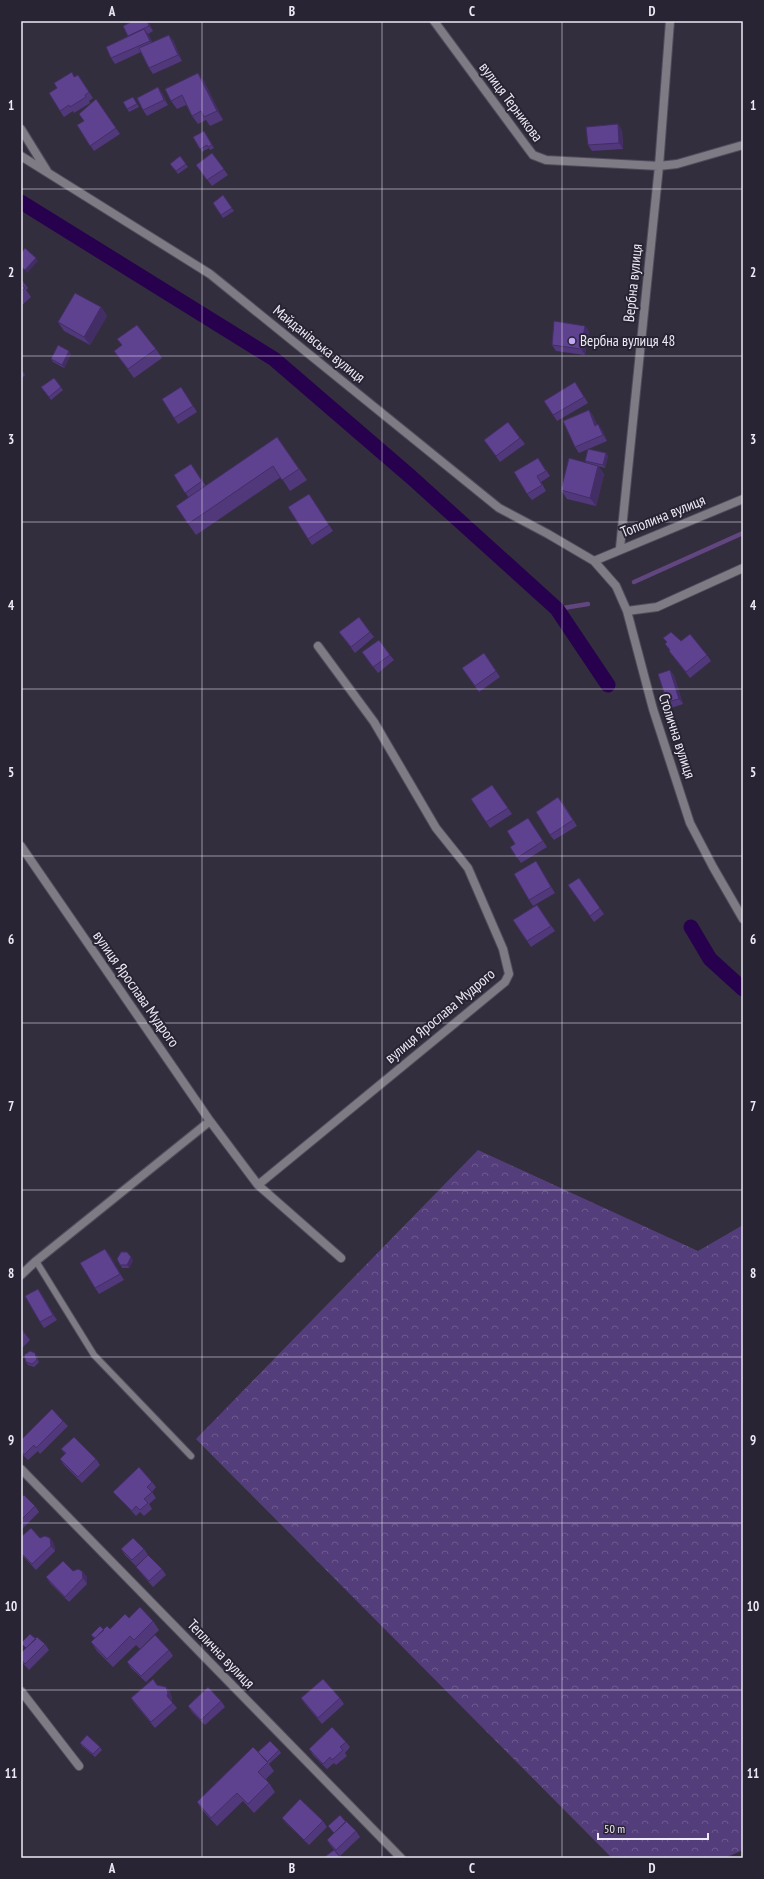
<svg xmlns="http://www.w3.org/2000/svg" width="764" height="1879" viewBox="0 0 764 1879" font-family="'PT Sans Narrow',sans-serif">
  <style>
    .forest { fill: url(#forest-crowns) }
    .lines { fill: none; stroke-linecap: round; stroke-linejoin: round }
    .stream { stroke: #624680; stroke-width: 4.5 }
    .canal { stroke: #27004e; stroke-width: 15 }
    .lane-casing { stroke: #514c5b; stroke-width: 8 }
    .street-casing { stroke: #514c5b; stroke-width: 10 }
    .lane { stroke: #7e7b84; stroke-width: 6 }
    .street { stroke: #7e7b84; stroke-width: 8 }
    .wall { fill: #51387b }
    .shaded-wall { fill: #422e64 }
    .building { fill: #5e418f; stroke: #422e64 }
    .grid { fill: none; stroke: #edeaf5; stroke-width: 1; stroke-opacity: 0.55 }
    .poi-dot { fill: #c0a8f3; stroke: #292433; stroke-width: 1.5 }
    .labels { text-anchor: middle; stroke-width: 4; stroke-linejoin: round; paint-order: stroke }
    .street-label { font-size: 15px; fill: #edeaf5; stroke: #292433 }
    .poi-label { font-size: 15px; fill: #edeaf5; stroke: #292433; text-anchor: start }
    .neatline { fill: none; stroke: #edeaf5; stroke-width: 1.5 }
    .grid-label { font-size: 13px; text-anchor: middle; font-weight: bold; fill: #edeaf5 }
  </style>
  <defs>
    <pattern id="forest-crowns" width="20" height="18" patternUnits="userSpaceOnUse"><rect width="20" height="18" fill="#543d7b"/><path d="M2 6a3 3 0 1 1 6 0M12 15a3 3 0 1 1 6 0" fill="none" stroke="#6d598e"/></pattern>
  </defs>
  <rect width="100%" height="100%" fill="#332e3e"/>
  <path class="forest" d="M478,1150L698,1251L743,1225V1850L725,1858H612L196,1439Z"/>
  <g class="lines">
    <path class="stream" d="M634,582L743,533
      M557,609L588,604"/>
    <path class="canal" d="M21,202L274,359L411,477L557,609L608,685
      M691,927L710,959L743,989"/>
    <g class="lane-casing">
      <path id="lane" d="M36,1261L94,1355L191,1456"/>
    </g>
    <g class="street-casing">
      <path id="street" d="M434,21L524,143L533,155L546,160L659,166L677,164L743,145
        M21,129L47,171
        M21,156L210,274L499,508L548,534L594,561L616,586L627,611L653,709L690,823L713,867L743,919
        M620,548L659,166L670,21
        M594,561L743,499
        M627,611L657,607L743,568
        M21,846L210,1121L258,1185L341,1258
        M258,1185L505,982L509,974L503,949L468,868L436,828L374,722L318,646
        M21,1275L36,1261L210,1121
        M21,1469L401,1858
        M21,1691L79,1766"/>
    </g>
    <use href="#lane" class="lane"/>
    <use href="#street" class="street"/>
  </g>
  <path class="wall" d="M133,21H148L153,31L148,34L152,42L173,40L182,61L153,74L149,68L141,52L115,64L111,58L128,37L123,26Z
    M74,77L82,81L93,98L89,101L90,103L74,113L73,111L64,117L60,111Z
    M204,81L223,120L210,126L206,120L198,124L192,116L186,105L177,109L171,101Z
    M158,87L162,93L168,105L147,116L143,110Z
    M96,99L120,134L94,151L77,125L84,121Z
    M135,100L139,107L129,112L127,109Z
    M622,130L623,149L592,151L588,145Z
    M206,134L214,148L210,150L209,148L202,152L193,137Z
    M212,153L228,175L212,186L196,165Z
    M180,156L188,167L178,174L170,164Z
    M223,195L234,211L223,218L213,203Z
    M21,279L28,288L26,290L31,297L21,306Z
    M101,307L107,316L90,345L64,331L58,322Z
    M589,331L585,355L556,351L552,345Z
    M156,349L162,358L134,378L114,351Z
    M71,354L64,368L53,362L51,359Z
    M21,369L25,375L21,379Z
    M54,378L63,390L51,400L41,387Z
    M575,382L588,403L557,421L553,415Z
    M185,393L197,412L178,424L174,418Z
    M589,410L593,416L597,425L602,430L607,441L579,453L575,447Z
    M508,422L525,444L500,462L484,440Z
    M277,437L307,480L290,491L281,477L196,535L176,506L189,498L174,475L191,464L206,486Z
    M606,453L608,456L605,468L598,466L604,474L596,506L567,499L561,490L587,463L585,461Z
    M538,458L550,476L541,482L546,491L532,500L527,494Z
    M309,494L333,531L312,545L308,539Z
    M339,632H370L374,637L355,653Z
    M663,638L681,641L707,655L711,661L690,678L669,651L670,650L665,644L667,643Z
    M362,652L390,655L394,660L378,673Z
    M484,653L500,677L479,692L462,668Z
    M670,670L674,676L683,704L671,708L667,702Z
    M492,785L512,814L490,828L471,799Z
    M563,803L577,826L554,840L550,835Z
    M532,824L547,847L521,863L510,847L515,844Z
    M536,861L555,893L533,906L529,900Z
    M579,878L604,914L594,922L568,885Z
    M537,905L555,931L531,947L513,920Z
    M109,1254L124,1280L99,1294L95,1288Z
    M117,1259L133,1260L129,1268H122Z
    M38,1289L42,1295L57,1320L44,1328L40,1322Z
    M21,1329L30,1340L21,1349Z
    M37,1356L39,1362L34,1367L28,1365L26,1362Z
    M63,1421L68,1426L40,1454L38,1451L28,1460L21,1453V1440Z
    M61,1449L96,1459L100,1465L82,1483L64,1465L60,1459L65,1454Z
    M152,1482L156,1487L152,1492L156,1498L149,1504L152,1509L144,1516L140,1512L136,1516L118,1497L113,1492Z
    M21,1498L35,1506L39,1512L21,1530Z
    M21,1537L50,1538L54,1544L55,1551L36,1570L21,1554Z
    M121,1549H144L148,1555L136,1566L125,1555Z
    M136,1567L162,1569L166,1575L153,1587L140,1572Z
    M73,1571H82L87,1577V1584L69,1602L50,1583L46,1577Z
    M129,1618L153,1621L159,1630L140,1649L136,1645L113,1667L97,1651L91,1642L95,1639L91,1635L104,1630L110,1629Z
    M36,1639L45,1644L49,1650L29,1670L21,1661V1653L26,1648L21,1643Z
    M169,1650L173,1656L146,1682L131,1668L127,1662Z
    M157,1685L166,1687L170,1692L172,1698L171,1701L177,1708L155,1728L135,1704L131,1698Z
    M301,1698H340L344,1704L322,1724L305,1704Z
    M221,1701L225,1707L205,1725L192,1712L188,1706Z
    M346,1742L350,1747L345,1753L347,1756L336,1765L334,1763L327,1769L313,1755L309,1749Z
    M80,1743L100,1747L102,1750L95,1757L82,1746Z
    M279,1750L281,1753L269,1764L274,1771L266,1779L269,1783L275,1792L254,1813L243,1801L217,1826L203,1811L197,1802L258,1752Z
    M282,1818L323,1821L327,1827L309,1845L286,1823Z
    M346,1822L356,1831L360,1837L340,1856L331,1846L327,1840L334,1833L328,1826Z"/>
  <path class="shaded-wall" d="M147,21H148L153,31L149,26Z
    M144,29L149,35L154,47L150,41Z
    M169,35L173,40L182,61L178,55Z
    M198,73L204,81L223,120L217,111Z
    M158,87L162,93L168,105L164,100Z
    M618,124L622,130L623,149L619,143Z
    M36,258L38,261L27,273L25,270Z
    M101,307L107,316L90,345L84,337Z
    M585,326L589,331L585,355L581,349Z
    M69,351L71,354L64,368L62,365Z
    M589,410L593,416L599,431L595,426Z
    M598,424L602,430L607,441L603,435Z
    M606,453L608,456L605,468L603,465Z
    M598,466L604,474L596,506L590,498Z
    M670,670L674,676L683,704L679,699Z
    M536,861L540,867L555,893L551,887Z
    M105,1249L109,1254L124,1280L120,1274Z
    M131,1257L133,1260L129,1268L127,1265Z
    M38,1289L42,1295L57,1320L53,1315Z
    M35,1353L37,1356L39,1362L37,1360Z
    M50,1538L54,1544L55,1551L51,1546Z
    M82,1571L87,1577V1584L83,1578Z
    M166,1687L170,1692L172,1698L171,1702L167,1696Z"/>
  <path class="building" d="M133,21H147L149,26L128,36L123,26Z
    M144,29L150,41L111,58L106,47Z
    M169,35L178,55L149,68L139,48Z
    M72,72L74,77L78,75L89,92L85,95L86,97L70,107L69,105L60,111L49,93L57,88L54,83Z
    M198,73L217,111L204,117L201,111L192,116L182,95L171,101L165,89Z
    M158,87L164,100L143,110L137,98Z
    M133,97L137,104L127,109L123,102Z
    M96,99L116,128L90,146L77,125L84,121L79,114Z
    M618,124L619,143L588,145L586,127Z
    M204,131L212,145L208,147L207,145L200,149L193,137Z
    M212,153L224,169L207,180L196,165Z
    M180,156L186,164L176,171L170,164Z
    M223,195L232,208L221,215L213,203Z
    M25,248L36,258L25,270L21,267V253Z
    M21,284L25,288L21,292Z
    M75,293L101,307L84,337L58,322Z
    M554,321L585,326L581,349L552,345Z
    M137,325L156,349L128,369L114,351L122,345L117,339Z
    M58,345L69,351L62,365L51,359Z
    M54,378L61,387L49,397L41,387Z
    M575,382L584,397L553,415L544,401Z
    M181,387L193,406L174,418L162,399Z
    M589,410L595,426L598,424L603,435L575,447L563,421Z
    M508,422L520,438L496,456L484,440Z
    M277,437L299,469L282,480L273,466L188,524L176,506Z
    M588,449L606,453L603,465L585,461Z
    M538,458L546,471L537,476L542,485L527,494L514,472Z
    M569,458L598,466L590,498L561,490Z
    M191,464L202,481L185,493L174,475Z
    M309,494L329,525L308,539L288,507Z
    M359,617L370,632L351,647L339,632Z
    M671,632L681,641L690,634L707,655L686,672L669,651L670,650L665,644L667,642L663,638Z
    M379,640L390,655L373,667L362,652Z
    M484,653L496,671L475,686L462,668Z
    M670,670L679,699L667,702L658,674Z
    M492,785L508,808L486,822L471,799Z
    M558,797L573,820L550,835L536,812Z
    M528,818L543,841L517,858L510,847L515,844L507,831Z
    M536,861L551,887L529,900L514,874Z
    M579,878L600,908L590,916L568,885Z
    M537,905L551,926L527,941L513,920Z
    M105,1249L120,1274L95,1288L80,1263Z
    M121,1252H127L131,1257L127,1265H120L117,1259Z
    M38,1289L53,1315L40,1322L25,1296Z
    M21,1329L24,1332L21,1334Z
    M30,1351L35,1353L37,1360L32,1364L26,1362L24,1355Z
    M52,1409L63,1421L36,1448L34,1445L24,1455L21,1451V1440Z
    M74,1437L96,1459L78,1477L60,1459L66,1453L61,1449Z
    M139,1467L152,1482L147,1487L152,1492L144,1499L148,1503L140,1510L136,1506L132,1511L113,1492Z
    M24,1495L35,1506L21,1520V1498Z
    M31,1528L40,1538L45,1536L50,1538L51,1546L32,1564L21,1553V1537Z
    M133,1538L144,1549L132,1560L121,1549Z
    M148,1555L162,1569L149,1581L136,1567Z
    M63,1561L73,1571L78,1569L82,1571L83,1578L65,1597L46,1577Z
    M140,1607L153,1621L134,1640L130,1636L107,1659L91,1642L107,1626L110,1629L125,1614L129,1618Z
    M100,1626L104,1630L95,1638L91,1635Z
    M30,1634L36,1639L26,1648L21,1643Z
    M155,1635L169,1650L141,1676L127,1662Z
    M37,1637L45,1644L25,1664L21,1659V1653Z
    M153,1679L157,1685L166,1687L168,1693L167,1696L173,1703L151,1722L131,1698Z
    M323,1679L340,1698L318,1718L301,1698Z
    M208,1687L221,1701L201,1720L188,1706Z
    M332,1727L346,1742L340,1747L343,1750L332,1760L330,1757L323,1764L309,1749Z
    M87,1735L100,1747L93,1754L80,1743Z
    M270,1741L279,1750L267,1762L258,1752Z
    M253,1747L268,1762L258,1772L269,1783L248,1804L237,1793L211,1818L197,1802Z
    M300,1799L323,1821L304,1840L282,1818Z
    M340,1815L346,1822L334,1833L328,1826Z
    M346,1821L356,1831L336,1850L327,1840Z
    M334,1850L341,1858H323Z"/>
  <path class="grid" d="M202,21V1858M382,21V1858M562,21V1858M21,189H743M21,356H743M21,522H743M21,689H743M21,856H743M21,1023H743M21,1190H743M21,1357H743M21,1523H743M21,1690H743"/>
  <circle class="poi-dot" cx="572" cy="341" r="4"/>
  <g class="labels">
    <g class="street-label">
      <text transform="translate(511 102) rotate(53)" y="5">вулиця Терникова</text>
      <text transform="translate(633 283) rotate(-84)" y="5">Вербна вулиця</text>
      <text transform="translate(319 344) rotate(39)" y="5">Майданівська вулиця</text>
      <text transform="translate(663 516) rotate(-22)" y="5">Тополина вулиця</text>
      <text transform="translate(677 736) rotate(72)" y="5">Столична вулиця</text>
      <text transform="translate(136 989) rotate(55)" y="5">вулиця Ярослава Мудрого</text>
      <text transform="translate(440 1016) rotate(-40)" y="5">вулиця Ярослава Мудрого</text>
      <text transform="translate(221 1654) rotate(46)" y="5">Теплична вулиця</text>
    </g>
    <g class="poi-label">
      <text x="580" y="346">Вербна вулиця 48</text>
    </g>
  </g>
  <rect width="764" height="1879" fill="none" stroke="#292433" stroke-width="44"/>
  <path d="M598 1833v6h110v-6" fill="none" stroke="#edeaf5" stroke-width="2"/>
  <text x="604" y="1833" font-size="12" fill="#edeaf5" stroke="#292433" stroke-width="3" paint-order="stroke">50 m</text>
  <rect x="22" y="22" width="720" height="1835" class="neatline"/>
  <g class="grid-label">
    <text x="112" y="16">A</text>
    <text x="292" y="16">B</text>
    <text x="472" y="16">C</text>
    <text x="652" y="16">D</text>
    <text x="11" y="110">1</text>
    <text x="753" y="110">1</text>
    <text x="11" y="277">2</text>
    <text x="753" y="277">2</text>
    <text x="11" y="444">3</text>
    <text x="753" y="444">3</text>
    <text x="11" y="610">4</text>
    <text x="753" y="610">4</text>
    <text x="11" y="777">5</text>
    <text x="753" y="777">5</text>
    <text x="11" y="944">6</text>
    <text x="753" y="944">6</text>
    <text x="11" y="1111">7</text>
    <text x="753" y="1111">7</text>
    <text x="11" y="1278">8</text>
    <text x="753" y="1278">8</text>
    <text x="11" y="1445">9</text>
    <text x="753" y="1445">9</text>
    <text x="11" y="1611">10</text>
    <text x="753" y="1611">10</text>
    <text x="11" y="1778">11</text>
    <text x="753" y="1778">11</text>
    <text x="112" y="1873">A</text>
    <text x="292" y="1873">B</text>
    <text x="472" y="1873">C</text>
    <text x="652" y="1873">D</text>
  </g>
</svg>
